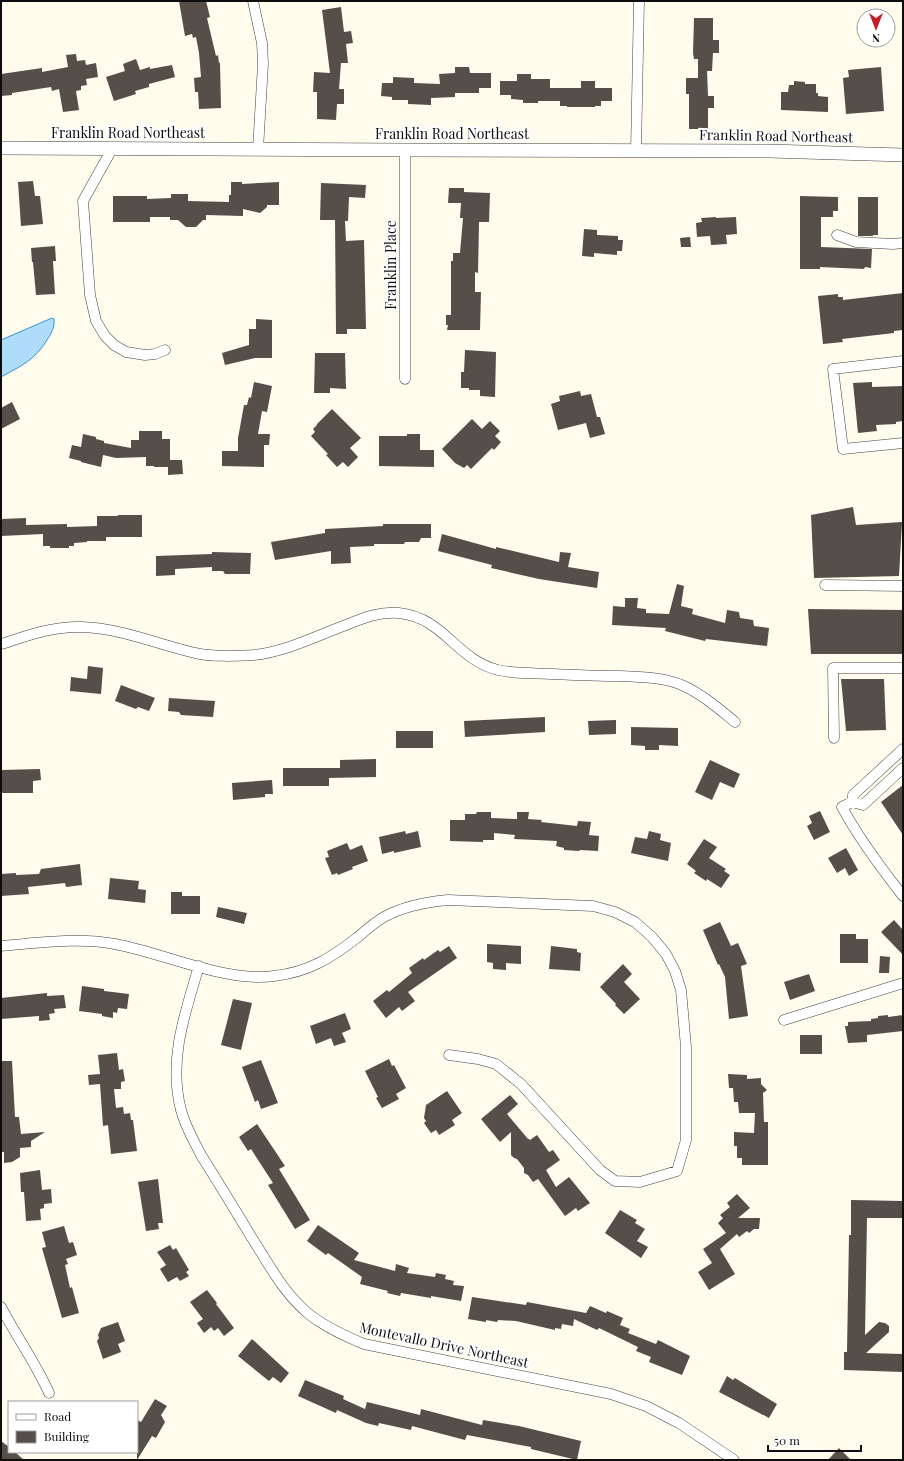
<svg xmlns="http://www.w3.org/2000/svg" width="904" height="1461" viewBox="0 0 904 1461" font-family="'Playfair Display',serif">
  <style>
    .water { fill: #afddf9; stroke: #3294d3 }
    .building { fill: #564e49 }
    .lines { fill: none; stroke-linecap: round; stroke-linejoin: round }
    .minor-casing { stroke: #404040; stroke-width: 11 }
    .tertiary-casing { stroke: #404040; stroke-width: 14 }
    .minor { stroke: #fff; stroke-width: 10 }
    .tertiary { stroke: #fff; stroke-width: 13 }
    .labels { text-anchor: middle; stroke-width: 4; stroke-linejoin: round; paint-order: stroke }
    .street-label { font-size: 14px; fill: #0d0d0d; stroke: #fff }
  </style>
  <rect width="100%" height="100%" fill="#fffbed"/>
  <path class="water" d="M52,318L54,319C55,327 51,334 47,340C35,360 21,366 1,377V340Z"/>
  <path class="building" d="M179,1H206L210,17L207,18L216,56L218,55L219,63H220L221,108L199,109L198,92H195L194,78L201,77L199,53L196,37L193,38L192,34L185,36Z
    M341,7L344,32L351,31L353,43L346,44L348,63H341L339,89H344V104H337L336,120L317,119V92H313L314,72L330,73L322,10Z
    M694,18H713V40H719V53H713L712,71H707L708,96H714V108H708V129H689V94H686V78H698V59H694L693,53Z
    M76,54L77,61L85,60L86,65L96,63L98,77L86,79L87,85L81,86V90L76,91L79,110L63,112L59,89L52,91L51,87L12,93V95L1,96V74L42,68V72L68,67L66,55Z
    M136,59L140,70L150,67V69L172,65L175,77L149,84V87L135,91L136,94L114,101L106,77L125,71L123,64Z
    M455,67H469L470,73H491V88H479V93H455V97L431,98V105L408,104V100H392V97L381,96L382,83H393V77L414,78V83L440,84L439,74L455,73Z
    M881,67L884,111L846,114L843,78L849,77L848,70Z
    M517,74H531V79H550V88H581V81H595V88H612V101H601V106H595V107H567V106H560V101H538V103H523V100L511,99V95H500V81H517Z
    M794,81L805,82V84H816V93H818V96L828,97V112L781,110V92H788L789,85H794Z
    M33,181L35,196H40L43,224L21,226L18,182Z
    M231,182H242V184L279,182V205H267V207L260,213L243,209V216L206,215V220H203L196,227H186L178,220H170V217H150V222H113V196H147V199L171,198V194H188V201L229,202V195H231Z
    M321,183L366,185L365,198L349,197L348,221H345L346,241L364,240L366,329H347V334H336L335,220H320Z
    M449,188H464V192L490,193L489,222H479V224L478,273L475,272V292H481L480,330H447L448,325H446V315H451V261H453V253H460L463,218H460L461,203H448Z
    M800,196L838,197V211H833V217H821V247L872,249L871,268L865,267L864,269L820,267V269H800Z
    M858,197H878V235H873V236H858Z
    M716,217V218L736,217L737,234L726,235L727,244L711,245L710,236L697,237L696,223L702,222L701,218Z
    M584,229L597,230V235L618,236V240H623L622,251H617V255L594,253V257L582,256Z
    M690,237L691,247H681L680,238Z
    M55,246L56,261H53L55,294L36,295L33,262H32L31,248Z
    M903,293V330L894,331V333L842,339L843,342L823,344L818,296L838,294V297H843V300Z
    M256,319L272,320V358H255L225,365L222,353L249,345V329H256Z
    M465,350L496,352L495,397L480,396V390H469V388H461V372H464Z
    M315,353H345L346,389L330,388V393H314Z
    M254,382L272,386L267,412L262,411L258,434H270L269,445H264V467L222,466V451H238V438L244,405H247L249,397L251,398Z
    M872,382V387L903,386V421L896,422V424L876,425L877,431L858,433L853,383Z
    M580,391L581,396L591,394L597,417H600L605,434L590,438L586,423L558,430L551,404L560,401L559,396Z
    M12,402L20,419L1,429V408Z
    M332,409L361,438L350,448L358,457L348,467L343,462L337,467L326,455L328,454L311,436L315,432L313,429L317,425V424Z
    M472,419L482,429L490,421L500,431L495,436L501,442L494,450L492,448L471,469L467,465L464,468L455,463L442,449Z
    M139,431H162V439H170V460H182L183,474L168,475V467H154V466H146V457L116,458L103,455L101,467L81,462V461L69,458L72,445L81,447L83,434L96,437V439L104,441V443L131,448V440H139Z
    M407,434H420V450H434V467L379,466V436H407Z
    M853,507L856,525L902,522L899,576L814,578L811,515Z
    M118,515H142V537H106V541H87V542L74,543V546H69V548H50V546H43V534L1,536V519L26,518V525L67,524V527L97,526V516H118Z
    M383,524H431V538H421L419,542H405L404,544H374V546L350,547L351,563L331,564V551L275,560L271,542L325,533V529L383,526Z
    M442,534L496,549V547L559,562L560,552L571,553L568,567L599,572L597,588L539,579L491,568L492,565L438,551Z
    M212,552L251,553L250,574H225L223,571H212V567L175,569V575L156,576V556L212,554Z
    M677,584L684,586L681,606L693,609L692,614L725,623L727,610L739,612L740,618L753,620L754,626L769,628L767,646L706,639L705,641L665,631L666,628L612,625L613,606L625,607V598H638L637,608L646,609V613L669,614Z
    M808,609L903,610V654H811Z
    M88,666L103,668L101,694L70,691L71,677L87,679Z
    M841,679H884L886,730L846,731Z
    M121,685L155,698L149,711L138,707L136,709L115,701Z
    M169,698L215,701L213,717L181,715L179,712L168,711Z
    M545,717V732L465,737L464,721Z
    M616,720V734L589,735L588,721Z
    M631,727L678,728V746L659,745V750H645V746L631,745Z
    M396,731H433V748H396Z
    M376,759V777L329,778V786H283V768H340V760Z
    M710,760L740,774L734,788L720,782L712,800L695,792Z
    M40,769L41,780L33,781V793H1V770Z
    M272,780L273,794H265V797L233,800L232,783Z
    M903,785V835L881,802Z
    M820,811L830,832L814,840L807,826L812,823L809,816Z
    M477,812H491V818L517,819V812H529L528,819L542,820L541,822L577,826L578,821L591,822L589,835L599,836L598,851L580,850L579,851L564,850V848L556,846L557,841L514,839L515,835L494,833V840H483V842L450,841V820H465V814H476Z
    M405,831L406,834L418,831L421,847L394,853V851L382,854L379,837Z
    M649,831L661,834L660,840L671,843L668,861L631,853L635,837L647,839Z
    M704,839L717,847L709,858L726,869L724,871L730,875L721,888L707,879L706,881L694,873L696,871L687,864Z
    M347,843L350,850L362,845L368,861L352,867L353,869L338,875L337,873L332,875L325,858L329,857L327,851Z
    M846,848L858,870L849,876L845,868L837,873L828,858Z
    M80,864L82,885L66,887L65,883L28,887L29,894L1,896V874L16,873V875L39,874L41,869Z
    M110,878L139,881L138,889L146,890L145,903L108,899Z
    M171,892H182V896H200V914H171Z
    M218,907L247,913L244,924L216,917Z
    M894,920L903,930V955L881,932Z
    M720,922L731,946L738,943L747,964L741,966L748,1016L729,1019L725,977L719,964L718,965L703,930Z
    M840,934H856V939H868V963H840Z
    M487,944L521,946V964L506,963V970L493,969V963L487,962Z
    M449,946L457,958L408,992L415,1001L402,1011L399,1007L386,1018L373,1001L387,990L389,992L412,973L409,968L423,958L424,960L438,950L440,952Z
    M551,946L577,949V952L581,953L580,971L549,969Z
    M880,956L890,957L889,973H879Z
    M623,964L632,974L624,982L640,999L624,1014L615,1005L616,1004L600,987Z
    M809,974L815,991L790,1000L784,982Z
    M82,986L104,989V991L129,994L127,1009L118,1008L117,1013L113,1012V1018L102,1016V1014L79,1011Z
    M47,993V996L64,995L66,1008L54,1009L55,1013L49,1014L50,1020L39,1021V1016L1,1019V998Z
    M233,999L252,1003L241,1050L221,1045Z
    M345,1013L351,1029L342,1033L346,1042L334,1046L331,1038L316,1044L310,1026Z
    M888,1015V1017L903,1015V1031L867,1035V1042L848,1043L845,1026H848V1022L871,1021V1019L878,1018V1016Z
    M800,1035H822V1054H800Z
    M117,1053L119,1070L123,1069L125,1081L121,1082V1089H114L116,1108L123,1107L124,1114L130,1113L131,1120H133L137,1151L111,1154L108,1125L103,1126L100,1084L89,1085L88,1075L100,1074L98,1055Z
    M389,1059L392,1066L394,1065L406,1088L396,1094L399,1099L382,1108L376,1098L378,1097L365,1071Z
    M261,1060L278,1103L261,1109L258,1100L255,1102L242,1067Z
    M1,1061H12L15,1117H19L21,1134L45,1132L31,1141V1147L20,1148V1157L12,1162L4,1163V1152H1Z
    M728,1074L747,1075V1079L761,1078V1084L767,1090L763,1093L764,1122H768V1165H742V1158H737V1146H734V1132L754,1133L755,1113H739L738,1102H734L733,1088H729Z
    M447,1091L462,1113L452,1120L455,1125L439,1135L436,1130L431,1133L424,1123L426,1121L424,1118L426,1105Z
    M510,1095L518,1104L507,1114L528,1139H529L530,1140L537,1135L549,1152L553,1150L560,1160L546,1170L556,1187L569,1177L590,1203L578,1211L576,1208L565,1216L538,1179L533,1182L528,1175L524,1173V1168L517,1159L514,1158L511,1155V1132L500,1142L481,1119Z
    M257,1124L285,1166L279,1169L310,1220L295,1229L268,1185L273,1183L251,1149L248,1151L239,1137Z
    M40,1170L42,1190L51,1189L52,1203L44,1204V1208L40,1209L41,1220L26,1221L24,1192H21L20,1173Z
    M158,1179L163,1223H158L159,1229L146,1231L138,1182Z
    M737,1194L750,1208L738,1218H760L759,1229H754L749,1233L747,1231L739,1237L737,1234L720,1249L735,1274L709,1290L698,1272L712,1263L703,1249L726,1233L718,1223L723,1218L720,1215L730,1207L727,1203Z
    M851,1200L903,1201V1218H867L865,1335L879,1322L885,1323L889,1326V1332L866,1353L903,1354V1372L844,1370V1352H847L849,1235H851Z
    M620,1210L637,1220L635,1223L645,1229L637,1241L648,1247L641,1258L605,1233Z
    M318,1225L359,1253L354,1260L395,1271L396,1264L409,1268L407,1273L435,1277L436,1273L446,1275L445,1279L454,1281L453,1285L464,1286L461,1301L431,1296V1298L401,1293L400,1296L387,1293L388,1291L360,1284L362,1277L328,1253L326,1255L307,1241Z
    M64,1226L69,1243L73,1242L77,1255L66,1259L68,1264L65,1265L70,1288L72,1287L79,1313L62,1318L42,1248L46,1247L42,1232Z
    M170,1245L173,1250L176,1248L189,1270L186,1272L189,1276L180,1281L177,1277L168,1282L160,1269L166,1265L157,1252Z
    M207,1290L217,1303L216,1304L234,1328L224,1336L218,1328L214,1331L211,1327L204,1333L197,1323L203,1319L190,1302Z
    M472,1297L526,1305L527,1302L586,1313L590,1306L606,1313L607,1311L623,1318L620,1325L630,1329L628,1333L656,1344L658,1340L690,1356L682,1375L649,1362L651,1357L636,1351L638,1347L599,1328L597,1330L574,1319L573,1326L562,1324L561,1329L555,1328V1330L516,1321L498,1320L497,1322L486,1320V1322L468,1319Z
    M118,1322L125,1341L118,1344L121,1352L103,1359L97,1341L99,1338L98,1335L101,1328Z
    M252,1339L289,1373L281,1383L273,1377L269,1381L238,1356Z
    M727,1376L733,1380L735,1378L777,1404L769,1418L719,1392Z
    M305,1380L344,1396L343,1399L365,1409L367,1402L420,1415L421,1409L482,1425L483,1420L519,1426L581,1441L577,1460L531,1449V1447L467,1435L465,1440L412,1426L411,1430L379,1423L378,1426L366,1423L337,1410L336,1413L298,1396Z
    M155,1399L167,1406L161,1415L165,1422L156,1438L152,1436L137,1460V1420L141,1422Z
    M1,1441L9,1447V1452H15L24,1460H1Z
    M839,1448L851,1460H828Z"/>
  <g class="lines">
    <g class="minor-casing">
      <path id="minor" d="M253,1L262,43L263,64L258,150
        M112,149L83,201L90,295L96,321L105,336L114,345L126,352L145,355L155,354L165,350
        M405,150V379
        M636,151L639,1
        M837,235L856,242L893,244L903,243
        M903,361L833,369L843,449L903,443
        M825,585L903,586
        M1,644C27,636 53,626 81,627C120,628 157,644 195,653C214,657 234,656 253,655C285,652 316,636 346,625C363,618 380,611 399,613C445,618 455,659 498,670C516,674 535,673 553,674C575,675 597,676 619,676C641,677 664,677 684,686C703,695 719,709 735,722
        M834,738L833,668H903
        M903,768L863,805L852,802L842,807C859,839 881,868 903,896
        M852,802L853,795L903,749
        M1,946C39,943 78,937 115,944C164,953 226,983 274,976C309,972 331,958 358,937C366,930 375,922 384,917C404,906 426,902 448,900L593,906L615,912L635,922L652,937L666,954L675,971L681,990L686,1047V1140L677,1171L640,1182L615,1181L600,1170L521,1084L496,1064L478,1059L449,1055
        M199,966C185,1013 168,1060 181,1110C185,1126 194,1141 201,1155C218,1182 235,1210 252,1238C269,1265 285,1295 310,1315C327,1328 345,1336 364,1344L611,1394L646,1406L679,1423L734,1460
        M784,1020L903,983
        M1,1307C16,1336 36,1363 49,1393"/>
    </g>
    <g class="tertiary-casing">
      <path id="tertiary" d="M1,148L405,150L769,151L903,155"/>
    </g>
    <use href="#minor" class="minor"/>
    <use href="#tertiary" class="tertiary"/>
  </g>
  <g class="labels">
    <g class="street-label">
      <text x="128" y="138">Franklin Road Northeast</text>
      <text x="452" y="139">Franklin Road Northeast</text>
      <text transform="translate(776 136) rotate(1)" y="5">Franklin Road Northeast</text>
      <text transform="translate(391 265) rotate(-90)" y="5">Franklin Place</text>
      <text transform="translate(444 1345) rotate(12)" y="5">Montevallo Drive Northeast</text>
    </g>
  </g>
  <rect width="904" height="1461" fill="none" stroke="#0d0d0d" stroke-width="4"/>
  <rect x="8" y="1401" width="130" height="52" fill="#ffffff" stroke="#9e9e9e"/>
  <rect x="16" y="1414" width="20" height="6" fill="#ffffff" stroke="#9e9e9e"/>
  <text x="44" y="1421" font-size="12" fill="#0d0d0d">Road</text>
  <rect x="16" y="1431" width="20" height="12" fill="#564e49" stroke="#9e9e9e"/>
  <text x="44" y="1441" font-size="12" fill="#0d0d0d">Building</text>
  <g transform="translate(876 28) rotate(180)"><circle r="19" fill="#ffffff" stroke="#9e9e9e"/>
  <path d="M0-3L7 15L0 10L-7 15Z" fill="#c31e27"/>
  <text y="-6" font-size="11" font-weight="bold" text-anchor="middle" fill="#0d0d0d">N</text>
  </g>
  <path d="M768 1445v6h93v-6" fill="none" stroke="#0d0d0d" stroke-width="2"/>
  <text x="774" y="1445" font-size="12" fill="#0d0d0d" stroke="#ffffff" stroke-width="3" paint-order="stroke">50 m</text>
</svg>
